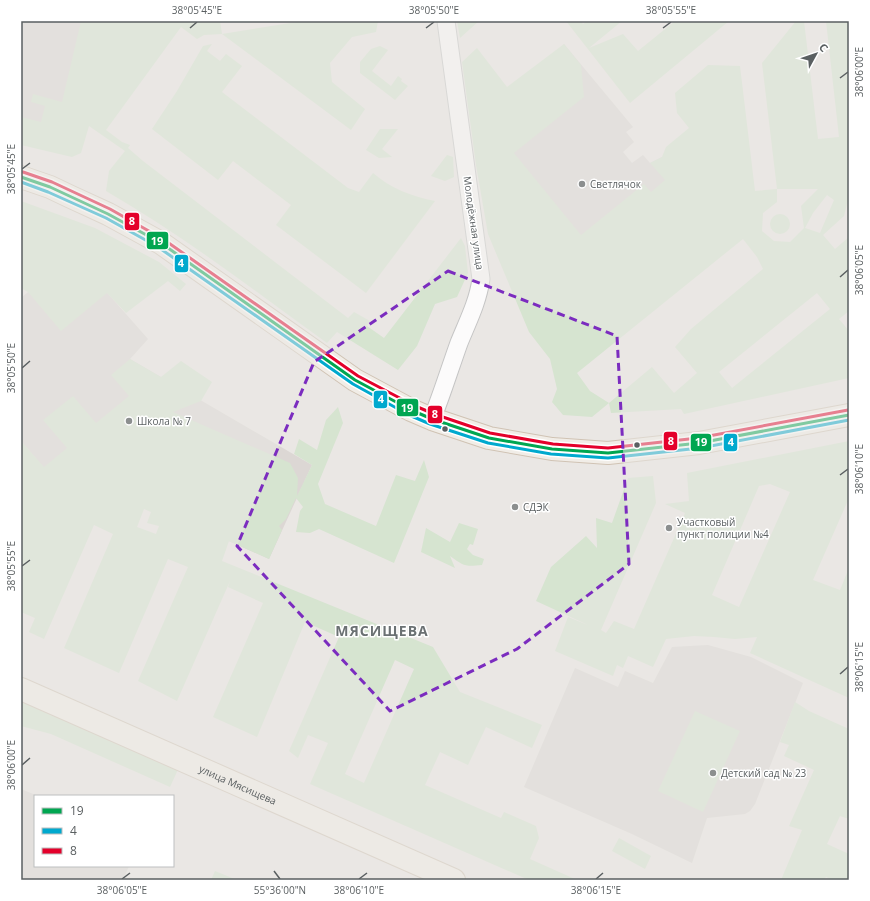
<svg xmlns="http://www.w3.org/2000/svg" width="870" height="901" viewBox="0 0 870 901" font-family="'Open Sans',sans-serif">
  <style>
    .industrial { fill: #dbd8d5 }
    .education { fill: #dcd7d4 }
    .green { fill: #d6e4d0; fill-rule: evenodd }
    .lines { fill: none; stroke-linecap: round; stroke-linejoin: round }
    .minor-casing { stroke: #c5c5c5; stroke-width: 19 }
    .major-casing { stroke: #d0c3b4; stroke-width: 24 }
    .minor { stroke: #fcfbfb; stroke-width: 17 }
    .major { stroke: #f1ede7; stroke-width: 22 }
    .bus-1-casing { stroke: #fff; stroke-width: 6 }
    .bus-2-casing { stroke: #fff; stroke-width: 6 }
    .bus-3-casing { stroke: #fff; stroke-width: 6 }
    .bus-1 { stroke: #00a651; stroke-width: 3 }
    .bus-2 { stroke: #00a9ce; stroke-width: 3 }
    .bus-3 { stroke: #e4002b; stroke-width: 3 }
    .marked { fill: none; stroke: #7b2cbf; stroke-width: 3; stroke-dasharray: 8 5; stroke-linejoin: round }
    .ticks { fill: none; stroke: #5a5f61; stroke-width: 1.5 }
    .poi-dot { fill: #8c8f8f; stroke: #fff; stroke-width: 1.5 }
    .bus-dot { fill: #5a5f61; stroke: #fff; stroke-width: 1.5 }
    .labels { text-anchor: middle; stroke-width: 3; stroke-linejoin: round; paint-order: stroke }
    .poi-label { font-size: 10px; fill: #5a5f61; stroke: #fff; text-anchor: start }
    .street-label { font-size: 10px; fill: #5a5f61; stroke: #fff }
    .district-label { font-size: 14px; font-weight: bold; letter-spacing: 1px; fill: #6b7173; stroke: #fff }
    .line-badge { stroke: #fff; stroke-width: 1.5 }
    .badge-label { font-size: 11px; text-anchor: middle; font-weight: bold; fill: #fff }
    .neatline { fill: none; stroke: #5a5f61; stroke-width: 1.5 }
    .ticks-label { font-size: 10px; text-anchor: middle; fill: #5a5f61 }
  </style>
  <rect width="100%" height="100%" fill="#eae7e4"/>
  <path class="industrial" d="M21,789L38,796H35V866H129L123,880H21Z"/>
  <path class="education" d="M21,21H147L21,145Z
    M564,44L633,127L626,132L634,142L623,152L632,163L643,155L650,163L662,157L708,214L566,329L476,165Z
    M73,254L148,339L130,359L312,465L269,559L71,471L50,475L21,441V298Z
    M708,645L751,657L803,683L755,804L750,811L745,814L707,818L692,863L632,834L524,787L575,668L618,687L625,671L653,683L672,647Z"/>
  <path class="green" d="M81,21H220L222,34L303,21H378L376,32L352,37L330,63L332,82L365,109L351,130L222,34L204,35L197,39L181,27L106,130L122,142L130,145L128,148L143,161L348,318L354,312L370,321L367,326L384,338L461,238L465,246L468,273L457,297L435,304L417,346L398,370L337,332L327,343C255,291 184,236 106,191L109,171L125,151L89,126L81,153L72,157L21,145V117L41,122L45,106L31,102L33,94L62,102Z
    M457,21H479L460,38Z
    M566,21H581L583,24L587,21H622L589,48L623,34L638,51L675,21H729L630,103Z
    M796,21H804L818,139L839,137L826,21H849V196L844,216L823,235L835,249L849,237V311L839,319L849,331V378L684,414L681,409L611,413L609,403L592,417L563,415L552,402L557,389L550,359L529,332L488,234L476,165L462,62L477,48L507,87L564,44L581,65L584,97L514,153L581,235L644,184L651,192L665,180L650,163L662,157L666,147L689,128L677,113L675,93L708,65L740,66L755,191L777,189L762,63ZM777,189H818L801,206L804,228L790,242L774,241L762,231L763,213L777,202ZM827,195L834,200L820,233L805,228L813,213ZM743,239L757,257L763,269L691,329L675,347L697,373L674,393L652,367L609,403L590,391L577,373ZM817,293L830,309L732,388L719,372Z
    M212,44L207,51L220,61L226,54L242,66L222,92L348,188L359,192L373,173C390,188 413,197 435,201L366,293L276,225L291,205L233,161L218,180L152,129L177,91L203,46Z
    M380,46L388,50L372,71L391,86L398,76L402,79L401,81L408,86L395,100L360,73V62L371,49Z
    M380,129H398L382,149L392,157L379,158L366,150Z
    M447,155L453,157L454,177L445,181L431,176Z
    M21,201L95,228L159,262L186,284L180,291L168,281L126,313L107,293L61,331L28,292L21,288Z
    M770 224a10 10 0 1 1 20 0a10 10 0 1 1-20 0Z
    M130,359L161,377L181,361L212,382L201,401L173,412L290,463L298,478L297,496L312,465L294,454L299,439L317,450L326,420L338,407L343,423L318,484L325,504L376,526L396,475L415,481L424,460L429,477L394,563L319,529L310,533L296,532L300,511L303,507L296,498L286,519L279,526L282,530L269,559L229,541L222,561L433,647L460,692L542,725L532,748L486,727L468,765L440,752L425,785L501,818L504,812L536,826L539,838L530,859L577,880H529L310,784L328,743L308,735L298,758L289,751L339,637L305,622L257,737L213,717L263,603L228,587L230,581L177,701L138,681L188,567L168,559L119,673L64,648L113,534L94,525L44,639L29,632L35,618L21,612V441L44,467L67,448L43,420L73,396L96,423L129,396L111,375ZM144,509L151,512L147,523L159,526L156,534L137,527ZM395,660L414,669L364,783L345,774Z
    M849,441V498L813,580L840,590L849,568V698L750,653L757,637L735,639L714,637L694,636L666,639L653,667L628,656L623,668L617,665L613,676L555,651L568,617L588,625L536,601L551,567L586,536L597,548L596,518L612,523L628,478L653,476L656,503L601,630L606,633L614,621L634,629L685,513L665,504L689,501L687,473ZM770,484L790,492L739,607L712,595L759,486Z
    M459,523L478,529L473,545L470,544L467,549L473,555L484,559L482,565C465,567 464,566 450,556L455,568L421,552L426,528L450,542Z
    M21,689L182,761L170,787L51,734L21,726Z
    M795,702L809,711L849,729V819L840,816L827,844L849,854V880H832L826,877L824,880H781L802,830L789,826L814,770L784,756L789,745L780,742Z
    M695,711L740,731L703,812L658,791Z
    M619,838L651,856L645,869L612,851Z
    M215,871L237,880H211Z"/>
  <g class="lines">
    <g class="minor-casing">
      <path id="minor" d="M432,419C442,394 450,368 459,343C467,323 478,302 481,279L446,21"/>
    </g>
    <g class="major-casing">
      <g id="major">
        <path d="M21,177L50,187L71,197L108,214L161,243L355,380L411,410L432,419L489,438L552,449L608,453L699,443L849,415"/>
        <path id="s1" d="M21,689L454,880"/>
      </g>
    </g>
    <use href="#minor" class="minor"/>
    <use href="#major" class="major"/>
    <g class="bus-1-casing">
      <path id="bus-1" d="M21,177L50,187L108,214L161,243L355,380L411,410L432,419L489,438L552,449L608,453L699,443L849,415"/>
    </g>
    <g class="bus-2-casing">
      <path id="bus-2" d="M21,182L48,192L106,218L158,247L353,384L409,415L430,424L488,443L551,454L608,458L700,448L849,420"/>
    </g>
    <g class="bus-3-casing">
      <path id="bus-3" d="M23,172L52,182L110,209L163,239L358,376L413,405L434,414L490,433L553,444L608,448L698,438L848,410"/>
    </g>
    <use href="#bus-1" class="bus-1"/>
    <use href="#bus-2" class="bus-2"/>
    <use href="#bus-3" class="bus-3"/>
  </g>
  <path d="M0 0H870V901H0ZM448,271L617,336L629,564L517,649L390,711L237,546L314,362Z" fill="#eae7e4" fill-opacity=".55" fill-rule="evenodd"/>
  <path class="marked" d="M448,271L617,336L629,564L517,649L390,711L237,546L314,362Z"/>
  <path class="ticks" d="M190,28L197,22M426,28L434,22M663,28L671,22M840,78L848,72M22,169L30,163M840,277L848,270M22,368L30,361M840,475L848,469M22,566L30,560M840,674L848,667M22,765L30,758M274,871L280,879M122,879L130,873M359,879L367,873M596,879L603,873"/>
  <g class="poi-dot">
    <circle cx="582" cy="184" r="4"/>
    <circle cx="129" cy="421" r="4"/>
    <circle cx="515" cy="507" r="4"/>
    <circle cx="669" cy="528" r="4"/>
    <circle cx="713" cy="773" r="4"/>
  </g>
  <g class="bus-dot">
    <circle cx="445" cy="429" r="3.5"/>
    <circle cx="637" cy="445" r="3.5"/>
  </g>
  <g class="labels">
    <g class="poi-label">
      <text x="590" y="188">Светлячок</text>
      <text x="137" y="425">Школа № 7</text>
      <text x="523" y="511">СДЭК</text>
      <text x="677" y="526">Участковый<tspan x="677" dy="12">пункт полиции №4</tspan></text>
      <text x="721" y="777">Детский сад № 23</text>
    </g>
    <g class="street-label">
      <text transform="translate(474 223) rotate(82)" y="4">Молодёжная улица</text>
      <text dy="4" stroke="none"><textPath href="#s1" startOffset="237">улица Мясищева</textPath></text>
    </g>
    <g class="district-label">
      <text x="382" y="636">МЯСИЩЕВА</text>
    </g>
  </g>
  <g class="line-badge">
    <rect x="124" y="212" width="16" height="19" rx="4" fill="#e4002b"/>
    <rect x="146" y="231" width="23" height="19" rx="4" fill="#00a651"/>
    <rect x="174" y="254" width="15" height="19" rx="4" fill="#00a9ce"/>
    <rect x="373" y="390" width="15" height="19" rx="4" fill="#00a9ce"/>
    <rect x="396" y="398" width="23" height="19" rx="4" fill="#00a651"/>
    <rect x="427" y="405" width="16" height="19" rx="4" fill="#e4002b"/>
    <rect x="663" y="431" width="15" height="20" rx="4" fill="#e4002b"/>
    <rect x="723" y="433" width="15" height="19" rx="4" fill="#00a9ce"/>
    <rect x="690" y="433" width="22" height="19" rx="4" fill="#00a651"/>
  </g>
  <g class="badge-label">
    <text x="132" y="225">8</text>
    <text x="157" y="245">19</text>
    <text x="181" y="267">4</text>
    <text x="381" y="403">4</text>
    <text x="407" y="412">19</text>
    <text x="435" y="418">8</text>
    <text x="671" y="445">8</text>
    <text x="731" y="446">4</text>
    <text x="701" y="446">19</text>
  </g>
  <rect width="870" height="901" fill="none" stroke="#ffffff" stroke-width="44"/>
  <rect x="34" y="795" width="140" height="72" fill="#ffffff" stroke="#bdbfc0"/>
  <rect x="42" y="808" width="20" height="6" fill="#00a651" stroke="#bdbfc0"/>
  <text x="70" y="815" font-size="12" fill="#5a5f61">19</text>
  <rect x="42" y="828" width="20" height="6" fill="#00a9ce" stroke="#bdbfc0"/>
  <text x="70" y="835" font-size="12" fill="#5a5f61">4</text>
  <rect x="42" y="848" width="20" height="6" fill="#e4002b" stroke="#bdbfc0"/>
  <text x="70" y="855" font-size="12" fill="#5a5f61">8</text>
  <g transform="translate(816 54) rotate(50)" stroke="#ffffff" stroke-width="3" paint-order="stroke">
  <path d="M0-3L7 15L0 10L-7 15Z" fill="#5a5f61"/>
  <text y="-6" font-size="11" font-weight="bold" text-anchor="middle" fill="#5a5f61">С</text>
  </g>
  <rect x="22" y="22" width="826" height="857" class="neatline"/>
  <g class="ticks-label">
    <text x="197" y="14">38°05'45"E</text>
    <text x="434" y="14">38°05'50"E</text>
    <text x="671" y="14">38°05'55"E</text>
    <text transform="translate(859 72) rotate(-90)" y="4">38°06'00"E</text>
    <text transform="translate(11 169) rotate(-90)" y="4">38°05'45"E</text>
    <text transform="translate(859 270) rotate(-90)" y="4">38°06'05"E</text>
    <text transform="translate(11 368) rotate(-90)" y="4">38°05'50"E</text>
    <text transform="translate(859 469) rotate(-90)" y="4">38°06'10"E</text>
    <text transform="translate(11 566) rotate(-90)" y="4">38°05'55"E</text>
    <text transform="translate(859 667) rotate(-90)" y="4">38°06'15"E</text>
    <text transform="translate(11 765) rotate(-90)" y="4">38°06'00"E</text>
    <text x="122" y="894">38°06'05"E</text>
    <text x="280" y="894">55°36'00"N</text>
    <text x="359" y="894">38°06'10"E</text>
    <text x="596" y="894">38°06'15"E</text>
  </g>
</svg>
